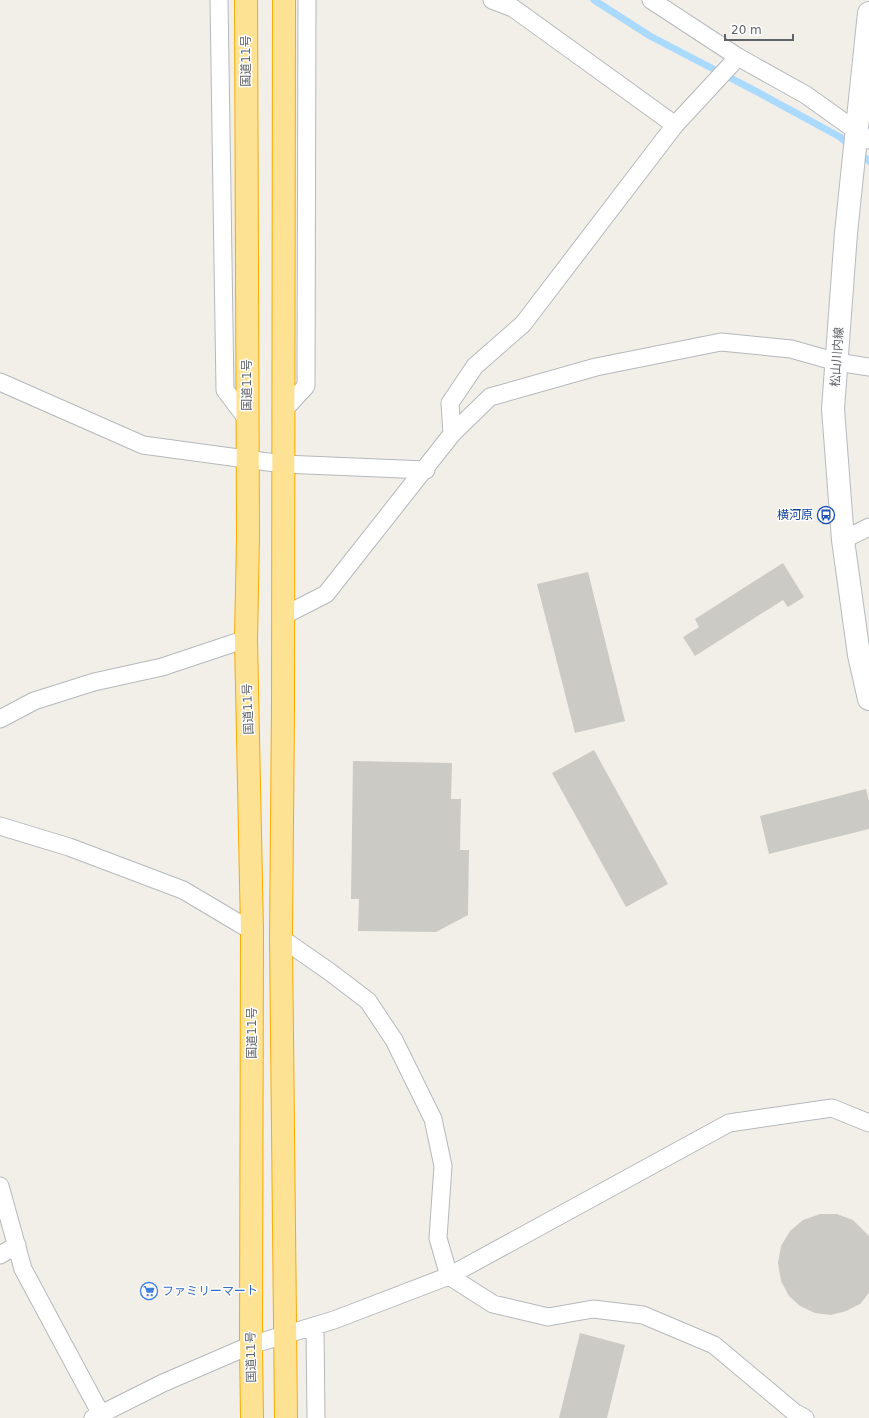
<svg xmlns="http://www.w3.org/2000/svg" width="869" height="1418" viewBox="0 0 869 1418" font-family="'DejaVu Sans','Noto Sans JP',sans-serif">
  <style>
    .lines { fill: none; stroke-linecap: round; stroke-linejoin: round }
    .stream { stroke: #aadaff; stroke-width: 7 }
    .building { fill: #cccac5 }
    .street-casing { stroke: #b5b8bc; stroke-width: 19 }
    .secondary-casing { stroke: #b6babf; stroke-width: 24 }
    .highway-casing { stroke: #f9ab00; stroke-width: 24 }
    .street { stroke: #fff; stroke-width: 17 }
    .secondary { stroke: #fff; stroke-width: 22 }
    .highway { stroke: #fde293; stroke-width: 22 }
    .labels { text-anchor: middle; stroke-width: 3; stroke-linejoin: round; paint-order: stroke }
    .street-label { font-size: 12px; fill: #5f6368; stroke: #fff }
    .transit-label { font-size: 12px; fill: #164399; stroke: #fff; text-anchor: end }
    .shop-label { font-size: 12px; fill: #366cbe; stroke: #fff; text-anchor: start }
  </style>
  <rect width="100%" height="100%" fill="#f1efe8"/>
  <g class="lines">
    <path class="stream" d="M594,0L650,36L763,95L840,137L869,161"/>
  </g>
  <path class="building" d="M783,563L804,597L788,607L783,600L695,656L683,637L699,627L695,619Z
    M588,572L625,721L575,733L537,584Z
    M594,750L668,884L626,907L552,773Z
    M353,761L452,763L451,799H461L460,850H469L468,915L436,932L358,931L359,899H351Z
    M866,789L869,801V829L769,854L760,816Z
    M820,1214H837L853,1220L869,1236V1293L860,1304L846,1311L831,1315L815,1313L800,1306L789,1296L781,1281L778,1263L781,1246L790,1231L803,1220Z
    M580,1333L625,1345L607,1418H559Z"/>
  <g class="lines">
    <g class="street-casing">
      <path id="street" d="M219,0L225,390L247,419
        M492,0L513,8L675,125
        M651,0L738,57L806,95L869,140
        M0,382L143,445L283,464L426,470
        M283,411L306,386L307,0
        M452,434L450,403L475,366L523,324L675,125L738,57
        M843,540L869,527
        M283,616L326,594L452,434L490,397L596,367L721,342L791,349L837,362L869,367
        M0,719L34,701L94,682L162,667L246,639
        M0,826L69,847L183,890L252,931
        M281,938L330,972L368,1001L394,1040L433,1119L443,1166L438,1238L449,1276L493,1304L548,1317L593,1309L643,1315L714,1345L794,1412L805,1418
        M0,1186L23,1269L103,1418
        M0,1255L17,1245
        M315,1326L316,1418
        M93,1418L163,1383L251,1345L334,1320L449,1276L729,1123L832,1108L869,1123"/>
    </g>
    <g class="secondary-casing">
      <path id="secondary" d="M869,13L846,233L833,409L843,540L859,655L869,699"/>
    </g>
    <g class="highway-casing">
      <path id="highway" d="M246,0L248,537L246,639L252,931L251,1345L252,1418
        M284,0L283,707L281,938L286,1418"/>
    </g>
    <use href="#street" class="street"/>
    <use href="#secondary" class="secondary"/>
    <use href="#highway" class="highway"/>
  </g>
  <defs>
    <g id="bus-ring" transform="scale(0.9)"><circle r="9.5" fill="#fff" stroke="#1a4fb4" stroke-width="1.5"/><path d="M-5-6H5V4H4V6H2V4H-2V6H-4V4H-5ZM-3.5-4V0h7V-4ZM-3.5 1.2v1.5H-2V1.2ZM2 1.2v1.5H3.5V1.2Z" fill="#1a4fb4"/></g>
    <g id="supermarket-ring" transform="scale(0.9)"><circle r="9.5" fill="#fff" stroke="#3f7fe0" stroke-width="1.5"/><path d="M-6-5.5h2.5l.6 2H6L4.5 2H-2.5L-4.4-4H-6ZM-1.5 3.2a1.3 1.3 0 1 0 .1 0ZM3 3.2a1.3 1.3 0 1 0 .1 0Z" fill="#3f7fe0"/></g>
  </defs>
  <g fill-rule="evenodd">
    <use href="#bus-ring" x="826" y="515"/>
    <use href="#supermarket-ring" x="149" y="1291"/>
  </g>
  <g class="labels">
    <g class="street-label">
      <text transform="translate(246 61) rotate(-90)" y="4">国道11号</text>
      <text transform="translate(837 357) rotate(-86)" y="4">松山川内線</text>
      <text transform="translate(247 385) rotate(-90)" y="4">国道11号</text>
      <text transform="translate(248 709) rotate(-92)" y="4">国道11号</text>
      <text transform="translate(252 1033) rotate(-90)" y="4">国道11号</text>
      <text transform="translate(251 1357) rotate(-91)" y="4">国道11号</text>
    </g>
    <g class="transit-label">
      <text x="813" y="519">横河原</text>
    </g>
    <g class="shop-label">
      <text x="162" y="1295">ファミリーマート</text>
    </g>
  </g>
  <path d="M725 34v6h68v-6" fill="none" stroke="#5f6368" stroke-width="2"/>
  <text x="731" y="34" font-size="12" fill="#5f6368" stroke="#ffffff" stroke-width="3" paint-order="stroke">20 m</text>
</svg>
